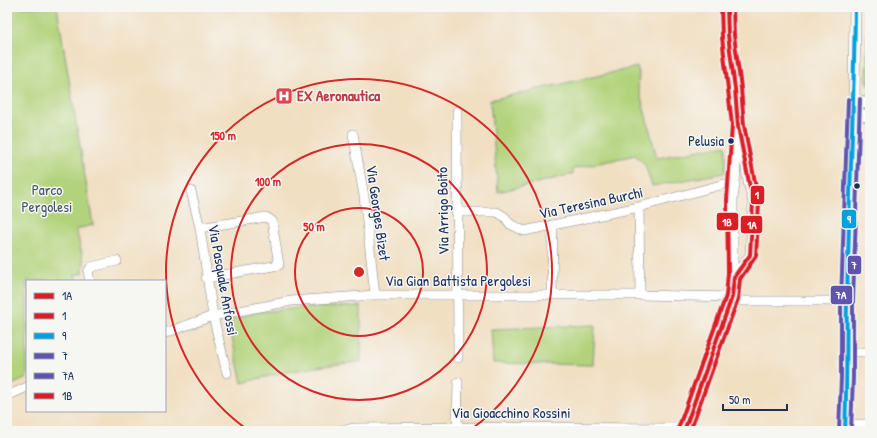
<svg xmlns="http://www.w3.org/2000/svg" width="877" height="438" viewBox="0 0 877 438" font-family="'Patrick Hand',sans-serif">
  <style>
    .green { fill: #b2d37b; stroke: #66816c }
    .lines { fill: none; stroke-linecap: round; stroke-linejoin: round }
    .minor-casing { stroke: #868790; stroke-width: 10 }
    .tertiary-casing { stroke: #868790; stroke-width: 12 }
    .minor { stroke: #fff; stroke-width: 9 }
    .tertiary { stroke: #fff; stroke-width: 11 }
    .bus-1-casing { stroke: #f6f6f2; stroke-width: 7 }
    .bus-2-casing { stroke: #f6f6f2; stroke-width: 7 }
    .bus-3-casing { stroke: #f6f6f2; stroke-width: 7 }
    .bus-4-casing { stroke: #f6f6f2; stroke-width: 7 }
    .bus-5-casing { stroke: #f6f6f2; stroke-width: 7 }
    .bus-6-casing { stroke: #f6f6f2; stroke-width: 7 }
    .bus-1 { stroke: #db1e26; stroke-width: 4 }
    .bus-2 { stroke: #db1e26; stroke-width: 4 }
    .bus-3 { stroke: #03a0e0; stroke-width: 4 }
    .bus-4 { stroke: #5f53ae; stroke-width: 4 }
    .bus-5 { stroke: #5f53ae; stroke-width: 4 }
    .bus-6 { stroke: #db1e26; stroke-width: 4 }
    .ring { fill: none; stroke: #d62828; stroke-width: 2 }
    .bus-dot { fill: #1b2f5e; stroke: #f6f6f2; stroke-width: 1.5 }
    .labels { text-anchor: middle; stroke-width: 3; stroke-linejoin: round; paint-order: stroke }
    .bus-label { font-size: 14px; fill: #1b2f5e; stroke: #f6f6f2; text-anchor: end }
    .health-label { font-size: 15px; font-weight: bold; fill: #be3a42; stroke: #f6f6f2; text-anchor: start }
    .park-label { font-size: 15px; fill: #415865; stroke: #f6f6f2 }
    .street-label { font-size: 15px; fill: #1b2f5e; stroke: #f6f6f2 }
    .centre { fill: #d62828; stroke: #f6f6f2; stroke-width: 2 }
    .ring-label { font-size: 12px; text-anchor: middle; font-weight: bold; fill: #d62828; stroke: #f6f6f2; stroke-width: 3; stroke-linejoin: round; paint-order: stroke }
    .line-badge { stroke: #f6f6f2; stroke-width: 1.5 }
    .badge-label { font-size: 11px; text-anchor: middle; font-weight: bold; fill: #fff }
  </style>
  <rect width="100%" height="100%" fill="#f6f6f2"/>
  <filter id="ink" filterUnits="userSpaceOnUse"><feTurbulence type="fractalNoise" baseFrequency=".025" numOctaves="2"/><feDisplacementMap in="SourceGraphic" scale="8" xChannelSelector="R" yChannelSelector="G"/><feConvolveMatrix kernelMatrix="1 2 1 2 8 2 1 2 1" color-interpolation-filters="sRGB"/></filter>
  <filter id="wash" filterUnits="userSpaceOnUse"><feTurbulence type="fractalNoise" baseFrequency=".012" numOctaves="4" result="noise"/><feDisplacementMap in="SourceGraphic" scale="16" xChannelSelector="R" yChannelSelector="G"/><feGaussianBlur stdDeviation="0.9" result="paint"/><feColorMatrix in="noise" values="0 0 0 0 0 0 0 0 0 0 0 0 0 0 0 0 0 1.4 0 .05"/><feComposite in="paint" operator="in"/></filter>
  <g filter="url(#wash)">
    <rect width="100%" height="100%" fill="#f1dfc2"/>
    <path class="green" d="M7,7H57L93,225L76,229L84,262L83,273L75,275L77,281H27V378L7,387Z
      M868,7H870V87L866,80Z
      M637,67L639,72L638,86L657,158L726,145V164L724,173L652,186L645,165L635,155L573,169V174L566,176L498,192L490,100Z
      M361,306V362C321,365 281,372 242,383L228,320L259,312L301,308Z
      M595,325L593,365L493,363L491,329Z"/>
  </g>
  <g filter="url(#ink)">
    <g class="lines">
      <g class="minor-casing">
        <path id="minor" d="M727,7L728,35L735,89L738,126L745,161L748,182L753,203L750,255L734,277
          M457,111L458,358
          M353,134L364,196L375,295
          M191,191L200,228L213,316L227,373
          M639,207L640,295
          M456,212H497L505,217L510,224L524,231L639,207L728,183L735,184
          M200,228L266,217L272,221L279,265L206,278
          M90,281L88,272L91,267L117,261
          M552,295L553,225
          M165,333L213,316L291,301L375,295H640L732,297L740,301H847
          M846,352H870
          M7,396L27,387
          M845,424H870
          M338,431L355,428L457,427L685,428
          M457,431L458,382
          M684,431L732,297L734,277L733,259V198L735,184L738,126"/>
      </g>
      <g class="tertiary-casing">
        <path id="tertiary" d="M854,99L870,104
          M853,112L870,117
          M845,431L847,377V301L854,99L855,7"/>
      </g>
      <use href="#minor" class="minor"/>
      <use href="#tertiary" class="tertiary"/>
      <g class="bus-1-casing">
        <path id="bus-1" d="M684,431L732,297L734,277L750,255L753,203L738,126L735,89L728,35L727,7"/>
      </g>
      <g class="bus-2-casing">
        <path id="bus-2" d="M690,431L738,299L740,279L756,256L759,203L744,125L741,88L734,35L733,7"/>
      </g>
      <g class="bus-3-casing">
        <path id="bus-3" d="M845,431C847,388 846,344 847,301C849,203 854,105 855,7"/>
      </g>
      <g class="bus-4-casing">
        <path id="bus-4" d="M851,431L853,377V301L860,99"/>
      </g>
      <g class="bus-5-casing">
        <path id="bus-5" d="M839,431L841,377V301L848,99"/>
      </g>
      <g class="bus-6-casing">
        <path id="bus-6" d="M678,429L726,296L728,273L727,200L732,125L722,37L721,7"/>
      </g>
      <use href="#bus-1" class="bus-1"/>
      <use href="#bus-2" class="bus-2"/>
      <use href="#bus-3" class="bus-3"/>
      <use href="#bus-4" class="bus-4"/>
      <use href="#bus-5" class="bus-5"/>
      <use href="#bus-6" class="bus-6"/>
    </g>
  </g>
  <g class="ring">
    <circle cx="359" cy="272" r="64"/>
    <circle cx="359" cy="272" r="128"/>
    <path d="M248 430A193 193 0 1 1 470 430"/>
  </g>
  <defs>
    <g id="hospital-square" transform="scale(0.9)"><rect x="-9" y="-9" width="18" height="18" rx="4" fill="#e0444e" stroke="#f6f6f2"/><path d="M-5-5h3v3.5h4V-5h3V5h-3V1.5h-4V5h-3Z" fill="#fff"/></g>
  </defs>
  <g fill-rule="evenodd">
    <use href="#hospital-square" x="284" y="96"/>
  </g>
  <g class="bus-dot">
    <circle cx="731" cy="141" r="3.5"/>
    <circle cx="857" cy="186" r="3.5"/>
  </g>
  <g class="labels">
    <g class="bus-label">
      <text x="724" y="146">Pelusia</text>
    </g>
    <g class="health-label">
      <text x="297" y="101">EX Aeronautica</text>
    </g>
    <g class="park-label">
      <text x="47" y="195">Parco<tspan x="47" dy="17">Pergolesi</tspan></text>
    </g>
    <g class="street-label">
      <text transform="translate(591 203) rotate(-12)" y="5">Via Teresina Burchi</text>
      <text transform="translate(443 211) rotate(-91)" y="5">Via Arrigo Boito</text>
      <text transform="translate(378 213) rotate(82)" y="5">Via Georges Bizet</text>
      <text transform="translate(223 280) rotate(80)" y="5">Via Pasquale Anfossi</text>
      <text x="458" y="286">Via Gian Battista Pergolesi</text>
      <text x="511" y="418">Via Gioacchino Rossini</text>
    </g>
  </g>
  <circle cx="359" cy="272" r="6" class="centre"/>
  <g class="ring-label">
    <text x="223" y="140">150 m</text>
    <text x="268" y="186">100 m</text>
    <text x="314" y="231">50 m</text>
  </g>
  <g class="line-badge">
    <rect x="750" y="185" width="15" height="20" rx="4" fill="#db1e26"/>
    <rect x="841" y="209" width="16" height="20" rx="4" fill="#03a0e0"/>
    <rect x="716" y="212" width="23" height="19" rx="4" fill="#db1e26"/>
    <rect x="740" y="215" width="23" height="19" rx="4" fill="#db1e26"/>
    <rect x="847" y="255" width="15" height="20" rx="4" fill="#5f53ae"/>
    <rect x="830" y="285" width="23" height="20" rx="4" fill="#5f53ae"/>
  </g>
  <g class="badge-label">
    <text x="757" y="199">1</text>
    <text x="849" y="223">9</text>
    <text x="727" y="226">1B</text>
    <text x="752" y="229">1A</text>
    <text x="854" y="269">7</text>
    <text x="841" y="299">7A</text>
  </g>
  <rect width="877" height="438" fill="none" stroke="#f6f6f2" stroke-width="24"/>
  <rect x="26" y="280" width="140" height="132" fill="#f6f6f2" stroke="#9ea6b7"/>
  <rect x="34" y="293" width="20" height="6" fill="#db1e26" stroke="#9ea6b7"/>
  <text x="62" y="300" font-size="12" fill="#1b2f5e">1A</text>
  <rect x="34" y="313" width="20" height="6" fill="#db1e26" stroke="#9ea6b7"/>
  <text x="62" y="320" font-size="12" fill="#1b2f5e">1</text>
  <rect x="34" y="333" width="20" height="6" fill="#03a0e0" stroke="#9ea6b7"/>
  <text x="62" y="340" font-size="12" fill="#1b2f5e">9</text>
  <rect x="34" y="353" width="20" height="6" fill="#5f53ae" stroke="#9ea6b7"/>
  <text x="62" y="360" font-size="12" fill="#1b2f5e">7</text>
  <rect x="34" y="373" width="20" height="6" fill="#5f53ae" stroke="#9ea6b7"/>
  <text x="62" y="380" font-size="12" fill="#1b2f5e">7A</text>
  <rect x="34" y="393" width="20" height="6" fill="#db1e26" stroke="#9ea6b7"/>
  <text x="62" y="400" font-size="12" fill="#1b2f5e">1B</text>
  <path d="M723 404v6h64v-6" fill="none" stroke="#1b2f5e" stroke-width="2"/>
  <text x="729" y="404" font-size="12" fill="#1b2f5e" stroke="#f6f6f2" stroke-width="3" paint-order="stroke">50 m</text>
</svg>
